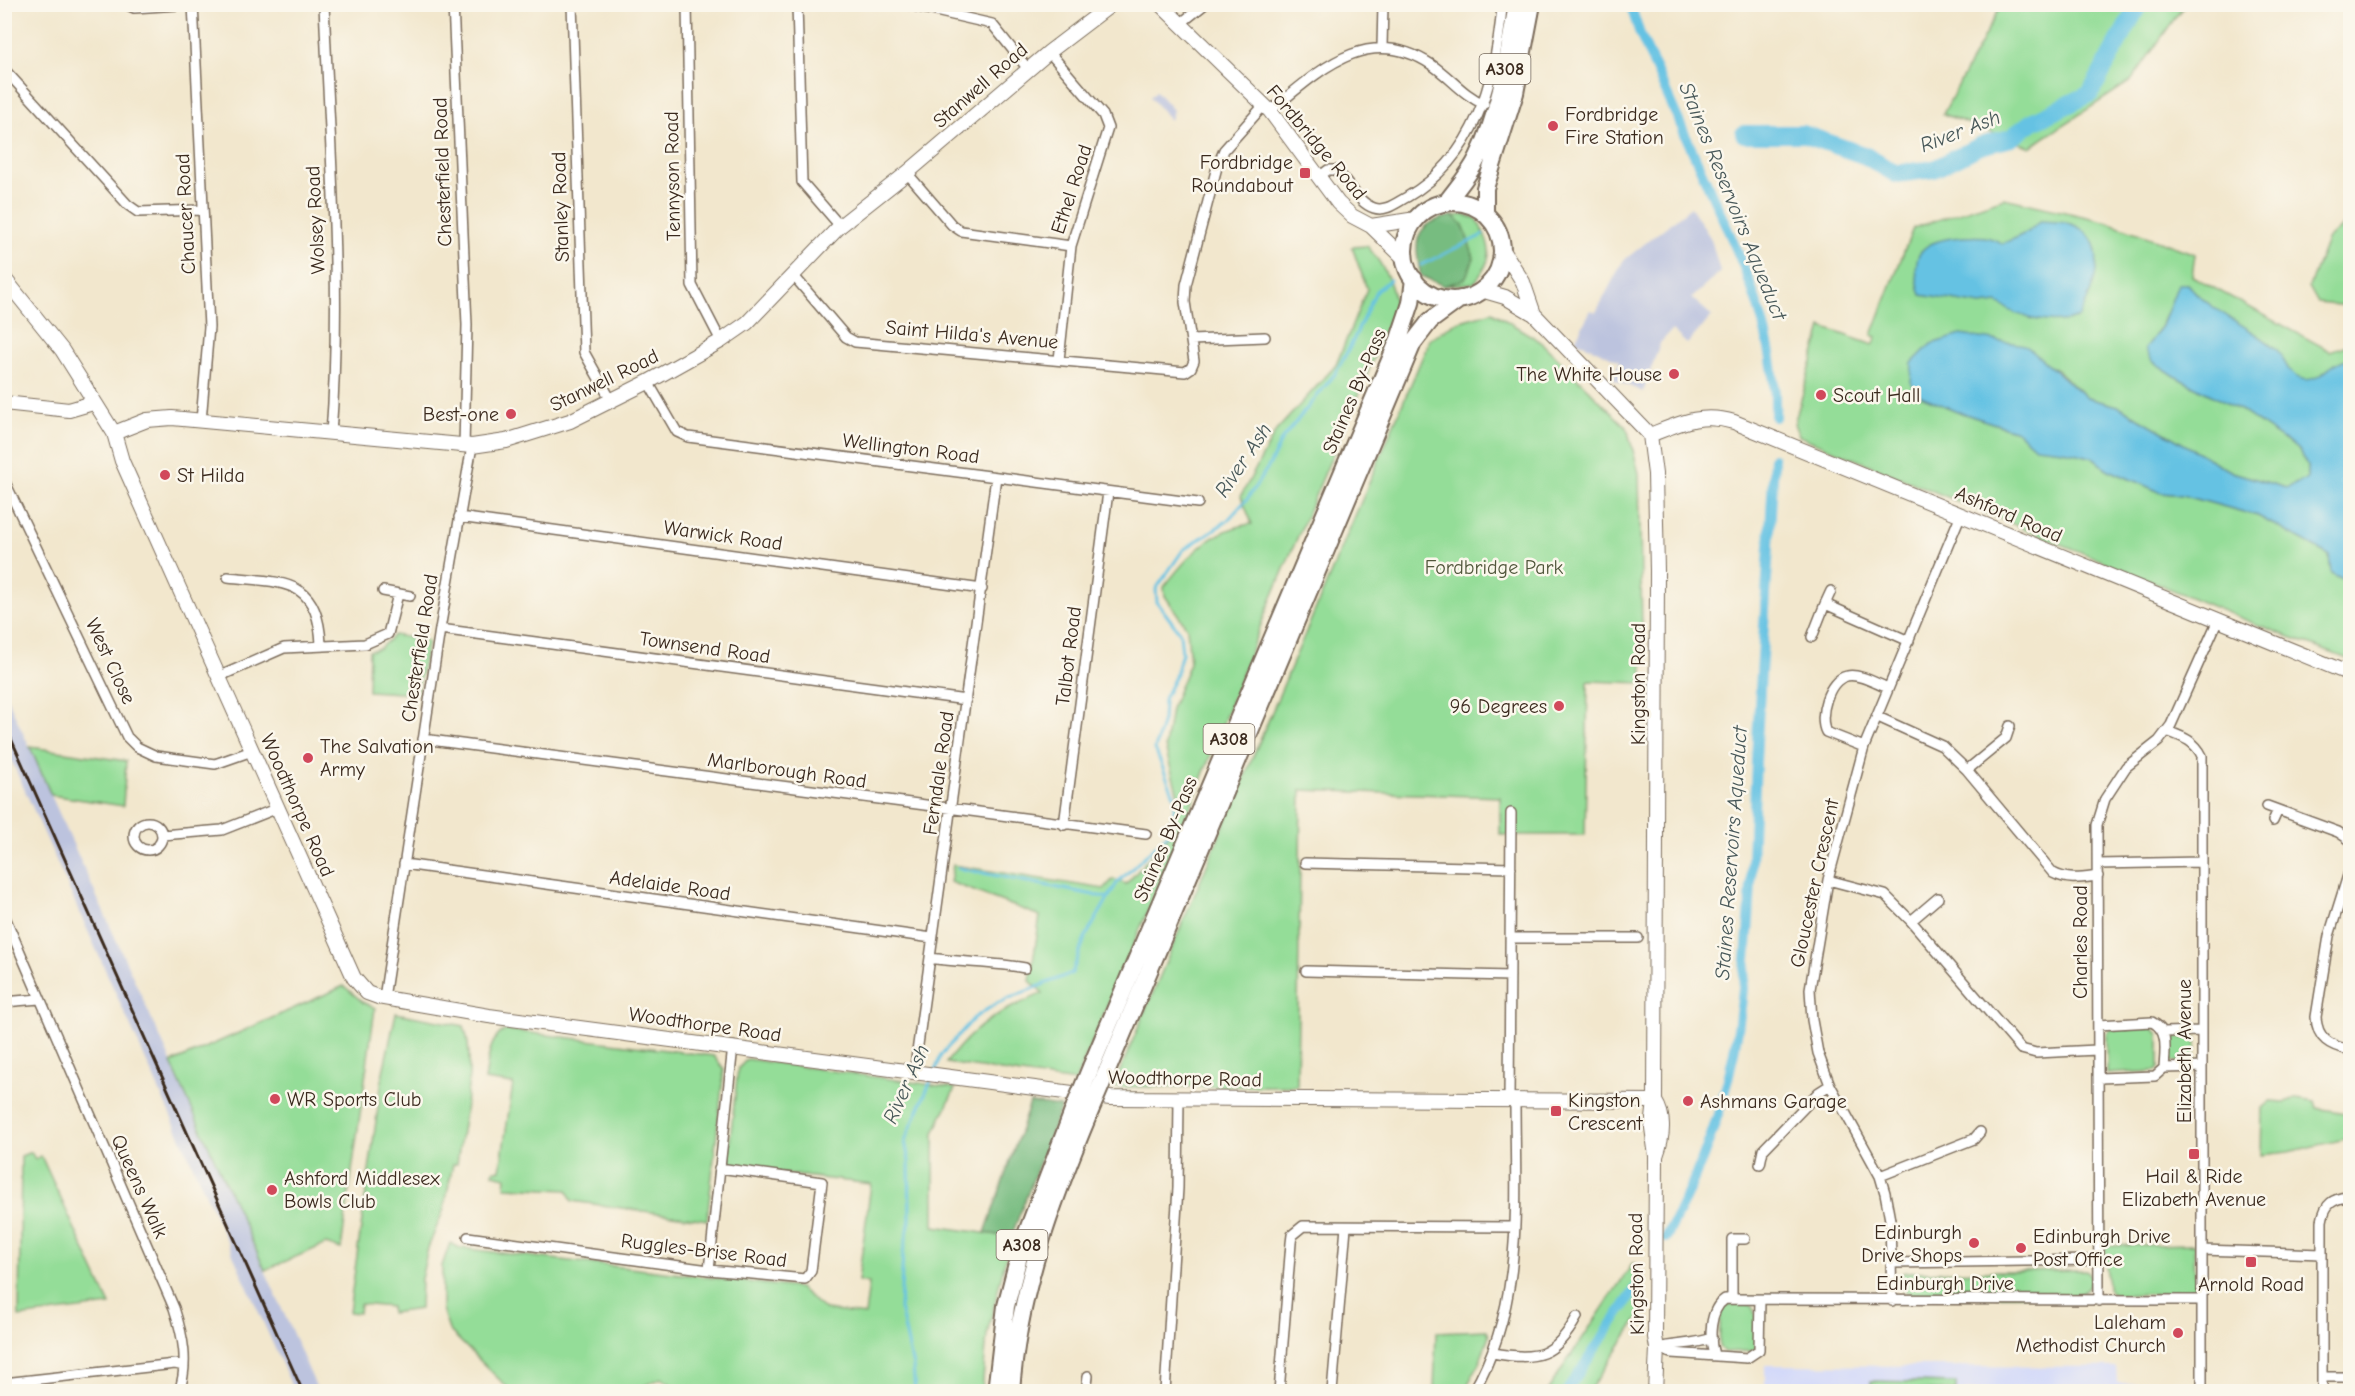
<svg xmlns="http://www.w3.org/2000/svg" width="2355" height="1396" viewBox="0 0 2355 1396" font-family="'Comic Neue',sans-serif">
  <style>
    .built { fill: #d3d9f9 }
    .industrial { fill: #bcc3de }
    .green { fill: #94dd98; stroke: #68845b; stroke-width: 1.5 }
    .forest { fill: #77bc80; stroke: #59734f; stroke-width: 1.5 }
    .water { fill: #65c2e3; stroke: #507680; stroke-width: 1.5 }
    .lines { fill: none; stroke-linecap: round; stroke-linejoin: round }
    .stream { stroke: #65c2e3; stroke-width: 3 }
    .canal { stroke: #65c2e3; stroke-width: 10 }
    .river { stroke: #65c2e3; stroke-width: 18 }
    .street-casing { stroke: #7b6c5b; stroke-width: 12 }
    .secondary-casing { stroke: #7b6c5b; stroke-width: 16 }
    .highway-casing { stroke: #7b6c5b; stroke-width: 20 }
    .street { stroke: #fff; stroke-width: 9 }
    .secondary { stroke: #fff; stroke-width: 14 }
    .highway { stroke: #fff; stroke-width: 16 }
    .rail { stroke: #3b2a1e; stroke-width: 3 }
    .highway-bridge-casing { stroke: #7b6c5b; stroke-width: 20; stroke-linecap: butt }
    .highway-bridge { stroke: #fff; stroke-width: 16 }
    .poi-dot { fill: #d1495b; stroke: #fbf7ec; stroke-width: 2 }
    .labels { text-anchor: middle; stroke-width: 5; stroke-linejoin: round; paint-order: stroke }
    .shield { fill: #fbf7ec; stroke: #75685c; stroke-width: 1.5 }
    .shield-label { font-size: 18px; font-weight: bold; fill: #3b2a1e }
    .street-label { font-size: 20px; fill: #3b2a1e; stroke: #fbf7ec }
    .poi-label { font-size: 20px; fill: #3b2a1e; stroke: #fbf7ec; text-anchor: start }
    .park-label { font-size: 20px; fill: #51573c; stroke: #fbf7ec }
    .water-label { font-size: 21px; font-style: italic; fill: #485859; stroke: #fbf7ec }
  </style>
  <rect width="100%" height="100%" fill="#fbf7ec"/>
  <filter id="ink" filterUnits="userSpaceOnUse"><feTurbulence type="fractalNoise" baseFrequency=".0167" numOctaves="2"/><feDisplacementMap in="SourceGraphic" scale="12" xChannelSelector="R" yChannelSelector="G"/><feConvolveMatrix kernelMatrix="1 2 1 2 8 2 1 2 1" color-interpolation-filters="sRGB"/></filter>
  <filter id="wash" filterUnits="userSpaceOnUse"><feTurbulence type="fractalNoise" baseFrequency=".008" numOctaves="4" result="noise"/><feDisplacementMap in="SourceGraphic" scale="24" xChannelSelector="R" yChannelSelector="G"/><feGaussianBlur stdDeviation="1.35" result="paint"/><feColorMatrix in="noise" values="0 0 0 0 0 0 0 0 0 0 0 0 0 0 0 0 0 1.4 0 .05"/><feComposite in="paint" operator="in"/></filter>
  <g filter="url(#wash)">
    <rect width="100%" height="100%" fill="#f2e7cd"/>
    <path class="built" d="M1765,1365L2116,1367L2117,1383L2193,1386V1391H1765Z"/>
    <path class="industrial" d="M1156,91L1173,110L1170,120L1150,97Z
      M1691,207L1711,239L1720,272L1692,298L1712,316L1687,344L1672,330L1660,343L1643,392L1613,379L1619,361L1575,340L1591,310L1596,312L1623,261Z
      M4,691L265,1270L318,1391H294L5,746Z"/>
    <path class="green" d="M2001,5V4L2184,5L2131,81L2030,147L1943,114Z
      M2004,198L2104,221L2195,254L2192,276L2330,351L2350,344V359C2333,360 2319,386 2300,379C2285,374 2284,356 2274,347C2248,327 2207,309 2188,284L2168,312L2150,346L2178,378L2242,411L2299,450L2307,466V479L2286,488L2232,472L2118,406L2087,398L2057,370L2001,341L1987,340L1921,396L1962,413L2017,431L2035,446L2063,450L2094,458L2107,469L2162,493L2182,495L2258,516L2329,555L2331,573L2350,583V660L2253,623L1799,436L1794,424L1822,327L1873,345L1877,337L1872,335L1913,228Z
      M1465,215L1477,219C1491,247 1496,257 1474,283L1444,286L1465,279L1463,225L1453,216Z
      M2350,219V306L2318,303L2309,287L2327,240Z
      M1367,246C1383,264 1394,284 1395,308L1267,609L1179,837L1075,1082L946,1063C979,1021 996,1014 1043,993L1030,981L1040,916L950,882L953,865L1104,889L1113,879L1126,884L1171,834L1178,795L1165,747L1171,709L1190,663L1187,628L1165,596L1164,587C1188,556 1211,529 1252,524L1241,496L1276,431L1336,365L1367,289L1352,247Z
      M1492,312L1540,341L1627,428L1639,473L1643,683L1588,681L1585,835H1500V797L1301,790L1297,1086L1113,1087L1430,339L1457,322Z
      M394,635L428,641L417,694L368,691L369,651L380,648Z
      M30,747L126,761L123,806L51,795Z
      M344,986L364,1003L375,1008L341,1249L326,1244L265,1270L171,1063Z
      M396,1013L464,1026C477,1064 462,1124 457,1164H453L444,1209L428,1248L421,1279L420,1309L391,1313V1307L360,1304L359,1313L349,1312L383,1072Z
      M2153,1028L2159,1034V1068L2156,1071L2107,1074V1034L2111,1029Z
      M507,1030L714,1056L724,1069L707,1220L572,1201L567,1190L505,1187L506,1177L493,1174L494,1170H500L513,1084L485,1080C488,1063 488,1036 507,1030Z
      M2172,1038H2196L2195,1061L2169,1062V1040Z
      M747,1059L955,1088L934,1133V1226L1011,1237L987,1334L982,1391L684,1392L661,1378L633,1391H511L449,1330L442,1309V1266L450,1243L460,1248L799,1288L825,1310L865,1315L869,1283L858,1281L871,1184L727,1167L738,1069Z
      M2295,1098L2315,1101L2317,1108L2350,1114V1138L2288,1152L2261,1155L2262,1108L2270,1101L2286,1102Z
      M31,1152L35,1159L41,1156L110,1305L19,1317L21,1156Z
      M2194,1244L2195,1285L2189,1293L2114,1295L2108,1289L2105,1246Z
      M1633,1263L1637,1266L1640,1316L1589,1391H1547Z
      M2086,1270C2096,1281 2090,1291 2077,1295H1909L1900,1288V1275L1905,1272Z
      M1751,1304C1758,1316 1760,1339 1754,1351L1724,1352L1719,1347L1721,1309L1724,1305Z
      M1487,1330L1489,1335L1479,1364L1464,1391H1434L1436,1332Z
      M1871,1381L1956,1383V1391H1871Z
      M1793,1385L1835,1387V1391H1792Z"/>
    <path class="forest" d="M1453,216L1463,225L1474,258L1465,279L1444,286L1421,276C1413,243 1413,222 1453,216Z
      M1030,1103L1061,1107L1011,1237L985,1233Z"/>
    <path class="water" d="M2040,221C2051,222 2066,221 2076,226C2112,243 2093,292 2079,317C2053,327 2020,319 1998,303L1981,305L1921,295C1908,253 1921,240 1962,237C1977,236 1990,235 2002,244L2028,232Z
      M2178,284H2188C2210,312 2249,325 2276,349C2285,357 2286,375 2302,379C2321,384 2331,359 2350,359V583L2331,573L2329,555L2258,516L2182,495L2162,493L2107,469L2094,458L2063,450L2035,447L2017,431L1962,413L1921,396L1911,383L1912,363L1931,344L1961,335L2025,345L2087,398L2118,406L2232,472L2286,488L2307,479V466L2299,450L2242,411L2178,378L2152,361L2145,349L2162,326Z"/>
    <g class="lines">
      <path class="stream" d="M1421,265L1483,235
        M958,868L1109,898
        M935,1072L941,1055L974,1018L997,1003L1072,973L1085,938L1117,883L1168,834L1176,800L1155,749L1163,720L1164,699L1175,677L1182,653L1180,633L1157,602L1156,589L1183,550L1227,521L1248,498L1270,464L1282,439L1335,374L1351,345L1376,291L1390,280
        M915,1392L913,1366L900,1308L903,1253L910,1220L909,1161L905,1141L932,1078"/>
      <path class="canal" d="M1630,4L1640,34C1663,85 1686,136 1709,188C1742,261 1778,334 1775,417
        M1666,1238C1700,1173 1727,1102 1738,1029C1751,941 1752,850 1756,762C1761,660 1769,559 1774,458
        M1566,1392L1638,1285"/>
      <path class="river" d="M1744,134H1803L1866,156L1896,174L1934,169L1980,146L2011,138L2032,122L2090,94L2139,4"/>
    </g>
  </g>
  <g filter="url(#ink)">
    <g class="lines">
      <g class="street-casing">
        <path id="street" d="M125,4L134,8L193,4
          M193,4L209,327L201,421
          M324,4C330,147 342,291 331,434
          M453,4L467,325L464,446
          M572,4L584,352L612,402
          M687,4L692,285L721,341
          M797,4L802,182L840,226
          M905,4L992,24L1028,69
          M1180,24L1205,4
          M1382,47L1383,4
          M1049,52L1103,115L1108,128L1071,246L1059,360
          M4,69L128,205L138,212L203,210
          M1270,111C1319,71 1368,22 1432,65C1451,78 1463,95 1484,104
          M907,173L952,225L961,231L1071,246
          M1319,177L1328,170H1335C1349,180 1356,202 1374,208C1386,212 1397,202 1407,197C1476,157 1495,81 1502,8
          M793,275L846,337L855,342L1185,372L1191,368L1194,361L1185,302L1186,285L1217,167L1224,150L1264,105
          M1191,340L1265,337
          M648,382L677,432L688,437L1198,503
          M4,480L127,737L137,747L156,756L215,764L252,751
          M459,517L982,589
          M228,577C283,583 318,577 321,644
          M383,591L410,596
          M1825,604L1831,591
          M440,629L966,700
          M1812,637L1825,604L1909,641
          M218,677L284,648L365,644L388,634L398,594
          M1878,717L1942,746L1967,770L2053,873C2068,881 2082,878 2098,876
          M2167,731C2183,737 2195,741 2202,756V1392
          M423,739L1146,834
          M1864,747L1826,732C1818,717 1828,680 1847,676C1859,673 1877,684 1888,688
          M1967,770L2006,738L2010,726
          M2267,806L2338,832L2350,840
          M2273,821L2278,810
          M134 836a14 14 0 1 1 28 0a14 14 0 1 1-28 0Z
          M1064,825L1108,492
          M162,835L222,830L278,808
          M1305,863L1511,868
          M404,864L932,938
          M2098,864L2202,862
          M2350,869L2329,936L2316,1017C2317,1039 2330,1046 2350,1050
          M1828,880L1885,895L1911,921L2021,1049L2036,1053L2097,1050
          M4,915L174,1308C183,1336 189,1363 179,1392
          M1911,921L1938,898
          M1511,938H1638
          M930,958C962,963 993,962 1025,968
          M1306,971L1510,976
          M384,998L440,629L472,446
          M4,1002L39,999
          M2098,1025L2152,1022C2169,1030 2165,1051 2164,1068L2155,1076L2099,1078
          M2164,1032L2201,1031
          M2164,1068L2202,1067
          M914,1074L996,477
          M1509,1101L1511,813
          M1760,1164L1763,1150L1819,1092L1830,1085
          M1880,1176L1974,1139L1980,1132
          M468,1237L709,1270L805,1279L811,1271L822,1182L719,1168
          M2202,1250L2322,1254
          M1892,1263L2098,1260
          M709,1270L733,1046
          M1732,1299V1239H1745
          M1892,1301L1890,1220L1885,1193L1880,1176L1830,1085L1818,1053L1812,1020L1810,989L1828,880L1864,747L1961,514
          M2099,1301L2097,825L2105,799L2126,767L2159,741L2171,725L2218,620
          M1657,1348L1671,1353L1747,1358L1759,1350L1760,1300
          M1657,1348C1676,1343 1694,1345 1712,1338
          M1493,1353C1537,1361 1555,1357 1577,1317
          M1714,1355C1709,1339 1709,1310 1725,1299L2201,1300
          M2322,1377H2350
          M4,1383L175,1364L184,1366
          M1087,1388L1127,1392
          M1086,1392L1088,1376
          M1165,1392L1178,1188L1179,1098
          M1279,1392L1291,1243L1292,1235L1303,1226L1514,1227
          M1332,1392L1346,1227
          M1473,1392C1525,1304 1515,1199 1515,1101
          M2322,1392V1221C2325,1203 2333,1199 2350,1196"/>
      </g>
      <g class="secondary-casing">
        <path id="secondary" d="M1160,4L1270,111L1338,203L1352,216L1371,226L1405,259
          M1371,226L1416,219
          M1501,247L1523,282L1534,314
          M4,278L62,350L114,433L122,461L354,978L367,993L378,997L489,1016L1110,1098L1655,1101
          M1481,290L1505,297L1534,314L1650,435L1655,474L1657,571L1655,1101L1652,1128L1656,1156L1655,1337L1657,1348L1655,1392
          M4,403L69,410L93,403
          M114,433L147,420L172,418L472,446L506,441L570,421L648,382L721,341L747,323L840,226L907,173L1049,52L1112,4
          M1650,435C1680,423 1702,412 1734,422L2350,674
          M1655,1101C1666,1118 1663,1137 1656,1156"/>
      </g>
      <g class="highway-casing">
        <path id="highway" d="M1404 251a49 49 0 1 1 98 0a49 49 0 1 1-98 0Z
          M1446,203C1457,188 1470,174 1478,157C1501,110 1508,56 1517,4
          M1485,214V188L1515,93L1532,4
          M1091,1067L1399,339L1411,303L1414,279
          M1107,1071L1413,343L1430,321L1460,299
          M996,1392L1006,1306L1021,1248L1075,1106
          M1011,1392C1018,1292 1052,1202 1090,1111"/>
      </g>
      <use href="#street" class="street"/>
      <use href="#secondary" class="secondary"/>
      <use href="#highway" class="highway"/>
      <path class="rail" d="M4,723L303,1392"/>
      <g class="highway-bridge-casing">
        <path id="highway-bridge" d="M1075,1106L1091,1067
          M1090,1111L1107,1071"/>
      </g>
      <use href="#highway-bridge" class="highway-bridge"/>
    </g>
  </g>
  <g class="poi-dot">
    <circle cx="1553" cy="126" r="6"/>
    <rect x="1299" y="167" width="12" height="12" rx="3"/>
    <circle cx="1674" cy="374" r="6"/>
    <circle cx="1821" cy="395" r="6"/>
    <circle cx="511" cy="414" r="6"/>
    <circle cx="165" cy="475" r="6"/>
    <circle cx="1559" cy="706" r="6"/>
    <circle cx="308" cy="758" r="6"/>
    <circle cx="275" cy="1099" r="6"/>
    <circle cx="1688" cy="1101" r="6"/>
    <rect x="1550" y="1105" width="12" height="12" rx="3"/>
    <rect x="2188" y="1148" width="12" height="12" rx="3"/>
    <circle cx="272" cy="1190" r="6"/>
    <circle cx="1974" cy="1243" r="6"/>
    <circle cx="2021" cy="1248" r="6"/>
    <rect x="2245" y="1256" width="12" height="12" rx="3"/>
    <circle cx="2178" cy="1333" r="6"/>
  </g>
  <g class="labels">
    <g class="shield">
      <rect x="1479.5" y="54" width="51" height="30" rx="4.5"/>
      <rect x="1203.5" y="724" width="51" height="30" rx="4.5"/>
      <rect x="996.5" y="1230" width="51" height="30" rx="4.5"/>
    </g>
    <g class="shield-label">
      <text x="1505" y="75">A308</text>
      <text x="1229" y="745">A308</text>
      <text x="1022" y="1251">A308</text>
    </g>
    <g class="street-label">
      <text transform="translate(980 85) rotate(-41)" y="7">Stanwell Road</text>
      <text transform="translate(1317 142) rotate(50)" y="7">Fordbridge Road</text>
      <text transform="translate(442 172) rotate(-92)" y="7">Chesterfield Road</text>
      <text transform="translate(672 176) rotate(-91)" y="7">Tennyson Road</text>
      <text transform="translate(1071 189) rotate(-72)" y="7">Ethel Road</text>
      <text transform="translate(560 207) rotate(-92)" y="7">Stanley Road</text>
      <text transform="translate(185 214) rotate(-93)" y="7">Chaucer Road</text>
      <text transform="translate(315 220) rotate(-93)" y="7">Wolsey Road</text>
      <text transform="translate(972 334) rotate(5)" y="7">Saint Hilda's Avenue</text>
      <text transform="translate(604 380) rotate(-26)" y="7">Stanwell Road</text>
      <text transform="translate(1354 391) rotate(-67)" y="7">Staines By-Pass</text>
      <text transform="translate(911 448) rotate(7)" y="7">Wellington Road</text>
      <text transform="translate(2009 514) rotate(23)" y="7">Ashford Road</text>
      <text transform="translate(723 535) rotate(8)" y="7">Warwick Road</text>
      <text transform="translate(705 647) rotate(8)" y="7">Townsend Road</text>
      <text transform="translate(419 648) rotate(-81)" y="7">Chesterfield Road</text>
      <text transform="translate(1068 656) rotate(-83)" y="7">Talbot Road</text>
      <text transform="translate(111 661) rotate(65)" y="7">West Close</text>
      <text transform="translate(1638 684) rotate(-90)" y="7">Kingston Road</text>
      <text transform="translate(787 770) rotate(8)" y="7">Marlborough Road</text>
      <text transform="translate(938 773) rotate(-82)" y="7">Ferndale Road</text>
      <text transform="translate(298 805) rotate(66)" y="7">Woodthorpe Road</text>
      <text transform="translate(1165 839) rotate(-67)" y="7">Staines By-Pass</text>
      <text transform="translate(1814 883) rotate(-78)" y="7">Gloucester Crescent</text>
      <text transform="translate(670 885) rotate(8)" y="7">Adelaide Road</text>
      <text transform="translate(2080 942) rotate(-90)" y="7">Charles Road</text>
      <text transform="translate(705 1024) rotate(8)" y="7">Woodthorpe Road</text>
      <text transform="translate(2184 1051) rotate(-90)" y="7">Elizabeth Avenue</text>
      <text transform="translate(1185 1078) rotate(1)" y="7">Woodthorpe Road</text>
      <text transform="translate(140 1186) rotate(66)" y="7">Queens Walk</text>
      <text transform="translate(704 1250) rotate(7)" y="7">Ruggles-Brise Road</text>
      <text transform="translate(1636 1274) rotate(-91)" y="7">Kingston Road</text>
      <text x="1945" y="1290">Edinburgh Drive</text>
    </g>
    <g class="poi-label">
      <text x="1565" y="121">Fordbridge<tspan x="1565" dy="23">Fire Station</tspan></text>
      <text x="1293" y="169" text-anchor="end">Fordbridge<tspan x="1293" dy="23">Roundabout</tspan></text>
      <text x="1662" y="381" text-anchor="end">The White House</text>
      <text x="1833" y="402">Scout Hall</text>
      <text x="499" y="421" text-anchor="end">Best-one</text>
      <text x="177" y="482">St Hilda</text>
      <text x="1547" y="713" text-anchor="end">96 Degrees</text>
      <text x="320" y="753">The Salvation<tspan x="320" dy="23">Army</tspan></text>
      <text x="287" y="1106">WR Sports Club</text>
      <text x="1568" y="1107">Kingston<tspan x="1568" dy="23">Crescent</tspan></text>
      <text x="1700" y="1108">Ashmans Garage</text>
      <text x="2194" y="1183" text-anchor="middle">Hail &amp; Ride<tspan x="2194" dy="23">Elizabeth Avenue</tspan></text>
      <text x="284" y="1185">Ashford Middlesex<tspan x="284" dy="23">Bowls Club</tspan></text>
      <text x="1962" y="1239" text-anchor="end">Edinburgh<tspan x="1962" dy="23">Drive Shops</tspan></text>
      <text x="2033" y="1243">Edinburgh Drive<tspan x="2033" dy="23">Post Office</tspan></text>
      <text x="2251" y="1291" text-anchor="middle">Arnold Road</text>
      <text x="2166" y="1329" text-anchor="end">Laleham<tspan x="2166" dy="23">Methodist Church</tspan></text>
    </g>
    <g class="park-label">
      <text x="1494" y="574">Fordbridge Park</text>
    </g>
    <g class="water-label">
      <text transform="translate(1960 131) rotate(-21)" y="7">River Ash</text>
      <text transform="translate(1733 201) rotate(68)" y="7">Staines Reservoirs Aqueduct</text>
      <text transform="translate(1243 460) rotate(-56)" y="7">River Ash</text>
      <text transform="translate(1731 853) rotate(-86)" y="7">Staines Reservoirs Aqueduct</text>
      <text transform="translate(906 1084) rotate(-66)" y="7">River Ash</text>
    </g>
  </g>
  <rect width="2355" height="1396" fill="none" stroke="#fbf7ec" stroke-width="24"/>
</svg>
